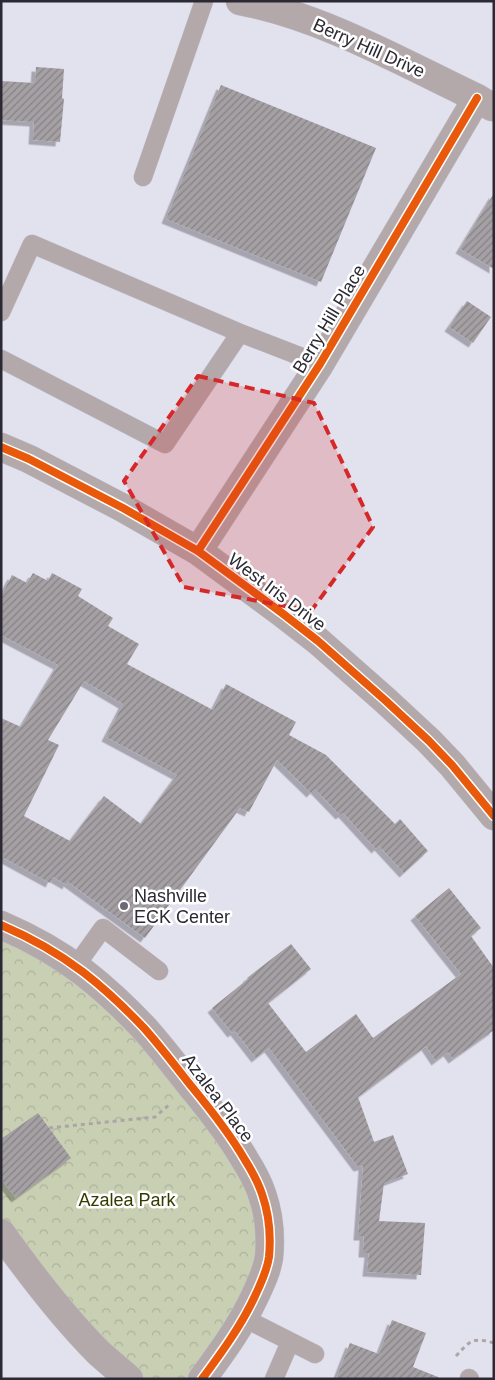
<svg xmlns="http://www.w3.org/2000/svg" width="495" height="1380" viewBox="0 0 495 1380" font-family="Arial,sans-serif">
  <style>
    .park { fill: url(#park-crowns) }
    .building { fill: url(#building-hatch); fill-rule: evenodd; filter: url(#shadow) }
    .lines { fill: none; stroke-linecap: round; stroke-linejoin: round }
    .lane-casing { stroke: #bebdc8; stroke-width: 19 }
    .street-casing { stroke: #bebdc8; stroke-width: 29 }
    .path { stroke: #aca4a7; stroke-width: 3; stroke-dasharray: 4 4; stroke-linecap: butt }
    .lane { stroke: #b3a8aa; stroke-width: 18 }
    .street { stroke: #b3a8aa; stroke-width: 28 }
    .cycleway-casing { stroke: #fff; stroke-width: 11 }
    .cycleway { stroke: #e8590c; stroke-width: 8 }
    .marked { fill: #d62828; fill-opacity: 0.2; stroke: #d62828; stroke-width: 4; stroke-dasharray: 10 6; stroke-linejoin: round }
    .poi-dot { fill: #6b6974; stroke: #fff; stroke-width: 2 }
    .labels { text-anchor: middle; stroke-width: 5; stroke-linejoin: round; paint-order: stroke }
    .street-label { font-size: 18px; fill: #2b2933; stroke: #fff }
    .poi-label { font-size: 18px; fill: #2b2933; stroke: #fff; text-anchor: start }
    .park-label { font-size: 18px; fill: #343b01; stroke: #fff }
  </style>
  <defs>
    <pattern id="park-crowns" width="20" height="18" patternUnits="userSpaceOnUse" patternTransform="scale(1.25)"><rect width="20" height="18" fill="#c9cfb2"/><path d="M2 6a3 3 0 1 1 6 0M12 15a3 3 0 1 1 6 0" fill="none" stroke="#adb29a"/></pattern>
    <pattern id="building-hatch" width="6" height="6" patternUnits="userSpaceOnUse" patternTransform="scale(1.25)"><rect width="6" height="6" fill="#a5a0a4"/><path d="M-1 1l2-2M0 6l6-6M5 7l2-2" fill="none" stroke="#878286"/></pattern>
    <filter id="shadow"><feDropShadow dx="-4.5" dy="4.5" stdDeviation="0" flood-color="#0004"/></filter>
  </defs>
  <rect width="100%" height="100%" fill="#e2e1ee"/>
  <path class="park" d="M1,925L53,952L207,1105L270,1240L203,1379H129L1,1233Z"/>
  <path class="building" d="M36,67L64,69L62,98L64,99L60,142L33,140L34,122L1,120V81L35,83Z
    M221,85L376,148L321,282L166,219Z
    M494,193V269L460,249Z
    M467,301L491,317L473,343L449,327Z
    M33,573L48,581L52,573L82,589L78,596L113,618L108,626L139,644L127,664L213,710L226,684L296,722L289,735L326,755L395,824L400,819L428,851L404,873L379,846L376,849L343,813L340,815L315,789L311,793L277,760L249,812L240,808L145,938L68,882L67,885L53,877L50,883L4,858L1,863V718L21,727L58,665L1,635V596L12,575L27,583ZM84,681L123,704L106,737L177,775L141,824L104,796L70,841L24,816L59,745L48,740Z
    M449,888L481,928L471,936L494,968V1030L453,1059L448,1052L436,1061L426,1046L358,1097L374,1142L393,1135L408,1174L384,1183L379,1221L425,1223L421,1275L367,1272L369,1253H363L364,1236H358L363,1166L358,1167L269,1048L256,1058L235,1031L232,1033L212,1008L248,979L247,978L291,944L311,969L268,1003L306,1052L356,1014L373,1038L461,974L415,916Z
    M38,1113L71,1158L16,1198L1,1179V1139Z
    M392,1320L426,1333L413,1367L438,1377V1379H336L350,1343L379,1354Z"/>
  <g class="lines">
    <g class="lane-casing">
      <path id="lane" d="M143,177L204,1
        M1,312L32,244L240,333L320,364
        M1,359L165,444L240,333
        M75,967L103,928L159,971
        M244,1318L315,1354
        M469,1378L470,1379
        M274,1379L290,1342"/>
    </g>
    <g class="street-casing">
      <path id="street" d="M240,1C324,17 401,62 477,98L492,107
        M1,447L29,459L123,508L198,551L282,613L318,641L386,701L429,741L452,765L494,816
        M198,551L320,364L477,98
        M1,925C29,937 58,953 83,972C105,989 125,1008 144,1028C161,1047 176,1067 192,1087C211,1110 230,1134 245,1160C252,1171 258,1182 262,1194C269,1214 271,1236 269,1257C267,1271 261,1283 255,1296C241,1326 222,1352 202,1379
        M1,1233C31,1275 63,1317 99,1353C109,1362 119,1370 129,1379"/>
    </g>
    <path class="path" d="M49,1128L155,1117L169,1105
      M456,1356C471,1340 472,1337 494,1343"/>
    <use href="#lane" class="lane"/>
    <use href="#street" class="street"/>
    <g class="cycleway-casing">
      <path id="cycleway" d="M1,447L29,459L123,508L198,551L282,613L318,641L386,701L429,741L452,765L494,816
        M198,551L320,364L477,98
        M1,925C29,937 58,953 83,972C105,989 125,1008 144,1028C161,1047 176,1067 192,1087C211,1110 230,1134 245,1160C252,1171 258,1182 262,1194C269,1214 271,1236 269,1257C267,1271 261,1283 255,1296C241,1326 222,1352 202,1379"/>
    </g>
    <use href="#cycleway" class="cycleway"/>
  </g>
  <path class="marked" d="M198,376L314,403L373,527L311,611L184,587L124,481Z"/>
  <circle class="poi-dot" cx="124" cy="906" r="5"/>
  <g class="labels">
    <g class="street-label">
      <text transform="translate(369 48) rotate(24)" y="6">Berry Hill Drive</text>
      <text transform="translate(329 319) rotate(-59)" y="6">Berry Hill Place</text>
      <text transform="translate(277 592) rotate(37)" y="6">West Iris Drive</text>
      <text transform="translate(218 1098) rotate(53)" y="6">Azalea Place</text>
    </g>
    <g class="poi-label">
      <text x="134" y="902">Nashville<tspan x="134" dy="21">ECK Center</tspan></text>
    </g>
    <g class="park-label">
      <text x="127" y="1206">Azalea Park</text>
    </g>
  </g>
  <rect width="495" height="1380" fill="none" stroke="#2b2933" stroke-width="5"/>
</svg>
